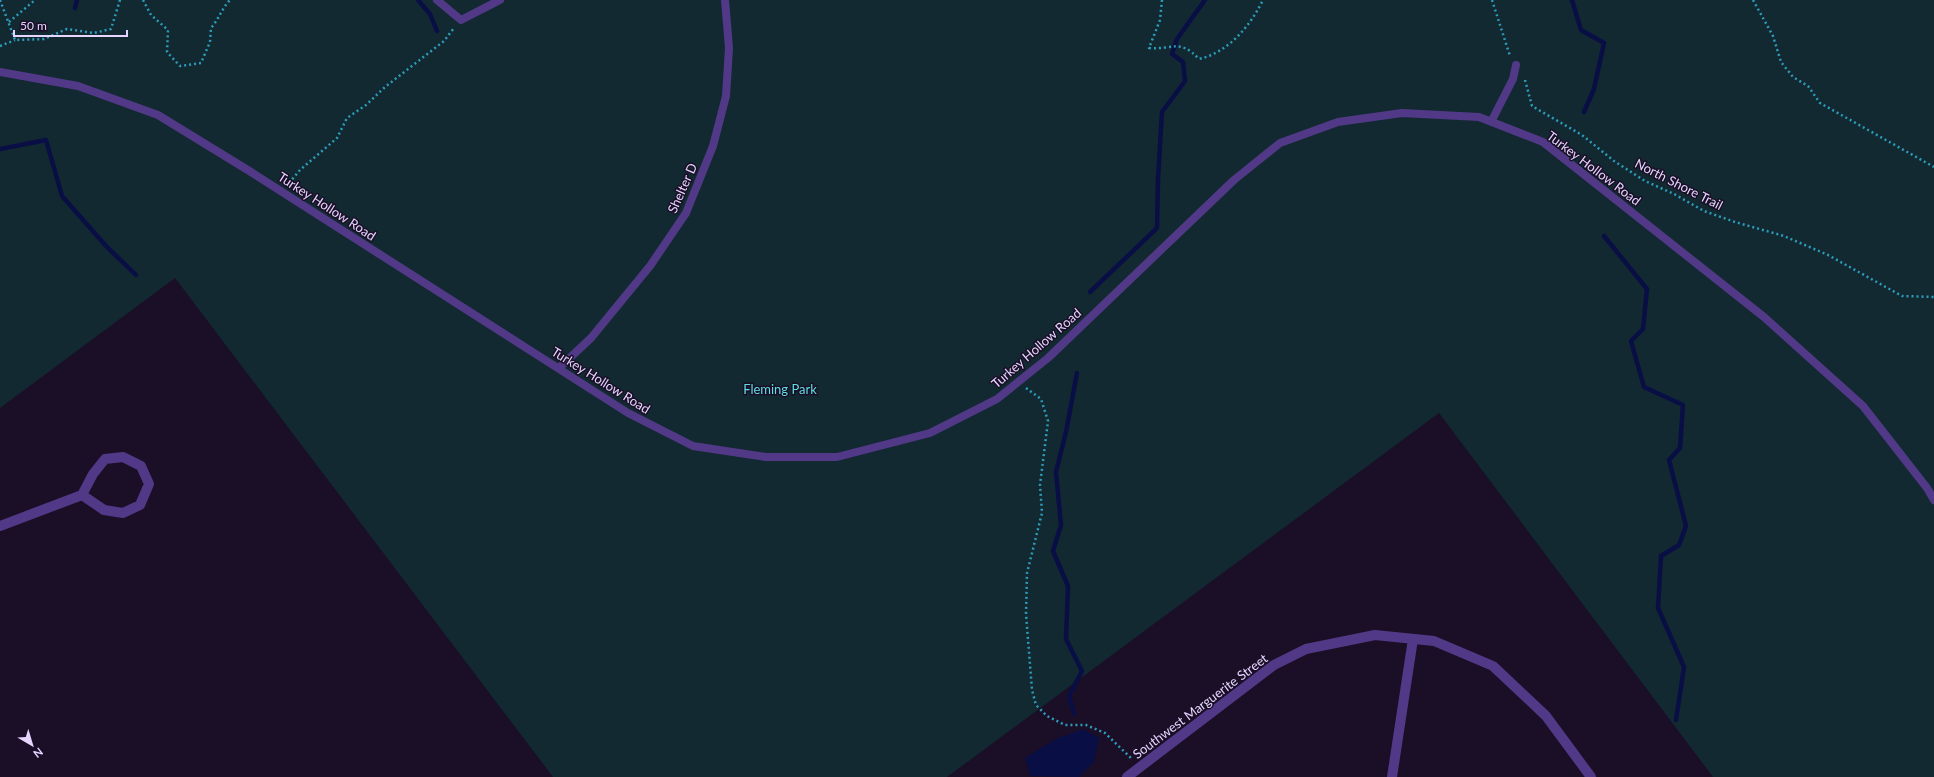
<svg xmlns="http://www.w3.org/2000/svg" width="1934" height="777" viewBox="0 0 1934 777" font-family="Lato,sans-serif">
  <style>
    .green { fill: #122931 }
    .water { fill: #090f45 }
    .lines { fill: none; stroke-linecap: round; stroke-linejoin: round }
    .stream { stroke: #090f45; stroke-width: 4.5 }
    .path { stroke: #2d9cba; stroke-width: 2.5; stroke-dasharray: 2 3; stroke-linecap: butt }
    .service { stroke: #523987; stroke-width: 8 }
    .minor { stroke: #523987; stroke-width: 10 }
    .labels { text-anchor: middle; stroke-width: 3; stroke-linejoin: round; paint-order: stroke }
    .street-label { font-size: 13px; fill: #e5d5ff; stroke: #1a0f27 }
    .park-label { font-size: 13px; fill: #5edee2; stroke: #1a0f27 }
  </style>
  <rect width="100%" height="100%" fill="#1a0f27"/>
  <path class="green" d="M0,0H1934V777H1713L1439,413L947,777H553L175,278L0,408Z"/>
  <path class="water" d="M1083,729L1099,738L1094,762L1079,777L1030,776L1025,758L1056,739Z"/>
  <g class="lines">
    <path class="stream" d="M418,0L430,14L437,31
      M1572,0L1581,30L1604,43L1594,89L1584,112
      M75,8L77,0
      M0,149L46,140L62,196L106,246L136,275
      M1604,236L1647,289L1643,329L1631,341L1644,387L1683,405L1680,448L1669,460L1686,526L1679,545L1661,556L1658,608L1684,667L1676,720
      M1090,292L1157,228L1158,179L1162,112L1185,81L1183,62L1172,54L1177,39L1205,0
      M1074,714L1069,696L1082,671L1066,639L1068,586L1053,551L1061,525L1056,472L1066,432L1077,373"/>
    <path class="path" d="M0,0L15,40L44,39L67,29L94,33L111,29L120,0
      M143,0L151,15L168,30L167,52L180,66L201,63L210,42L211,28C219,19 222,8 230,0
      M1162,0L1160,20L1149,48C1173,50 1179,38 1199,59C1229,52 1250,26 1263,0
      M1492,0L1510,56
      M1753,0L1773,36L1781,62L1793,77L1808,86L1820,103L1934,167
      M9,22L35,0
      M0,46L15,40
      M1525,80L1532,106L1582,135L1614,161L1645,181L1674,194L1704,211L1735,222L1784,236L1828,255L1902,296L1934,297
      M289,183L300,170L337,138L347,118L366,105L385,87L444,41L454,28
      M1026,388L1041,399L1048,421L1040,485L1042,513L1027,573L1026,614L1032,690L1036,705L1047,716L1065,725H1086L1105,733L1132,759"/>
    <path class="service" d="M437,0L461,20L500,0
      M0,72L78,86L158,115L251,172L628,413L693,446L766,457H837L930,433L997,399L1048,358L1234,180L1280,143L1338,122L1402,113L1479,117L1543,142L1764,317L1863,406L1927,488L1934,500
      M1492,120L1513,79L1516,65
      M559,368L591,338L650,266L686,213L713,146L726,96L729,48L725,0"/>
    <path class="minor" d="M0,526L82,495L93,474L105,459L123,457L141,466L149,484L140,505L123,513L104,510L82,495
      M1127,777L1274,665L1306,649L1375,635L1434,641L1493,666L1546,716L1591,777
      M1392,777L1413,639"/>
  </g>
  <g class="labels">
    <g class="street-label">
      <text transform="translate(1594 168) rotate(37)" y="5">Turkey Hollow Road</text>
      <text transform="translate(1679 184) rotate(27)" y="5">North Shore Trail</text>
      <text transform="translate(682 188) rotate(-66)" y="5">Shelter D</text>
      <text transform="translate(327 206) rotate(33)" y="5">Turkey Hollow Road</text>
      <text transform="translate(1036 348) rotate(-41)" y="5">Turkey Hollow Road</text>
      <text transform="translate(601 380) rotate(32)" y="5">Turkey Hollow Road</text>
      <text transform="translate(1200 706) rotate(-37)" y="5">Southwest Marguerite Street</text>
    </g>
    <g class="park-label">
      <text x="780" y="394">Fleming Park</text>
    </g>
  </g>
  <g transform="translate(32 745) rotate(142)" stroke="#1a0f27" stroke-width="3" paint-order="stroke">
  <path d="M0-3L7 15L0 10L-7 15Z" fill="#e5d5ff"/>
  <text y="-6" font-size="11" font-weight="bold" text-anchor="middle" fill="#e5d5ff">N</text>
  </g>
  <path d="M14 30v6h113v-6" fill="none" stroke="#e5d5ff" stroke-width="2"/>
  <text x="20" y="30" font-size="12" fill="#e5d5ff" stroke="#1a0f27" stroke-width="3" paint-order="stroke">50 m</text>
</svg>
